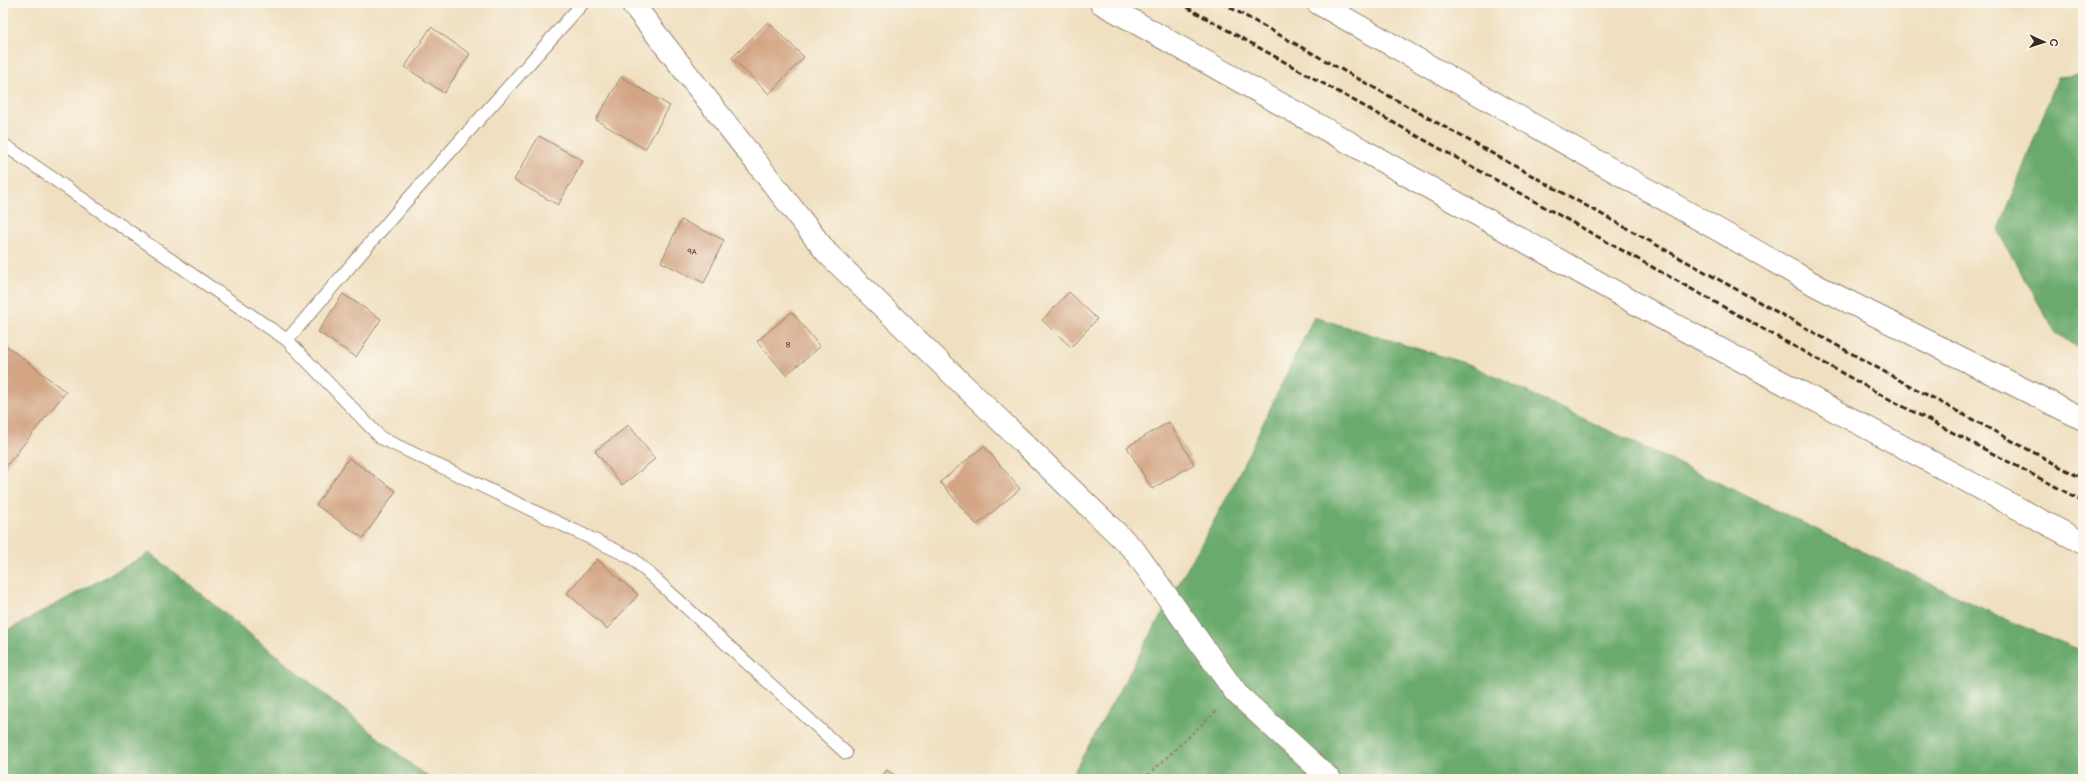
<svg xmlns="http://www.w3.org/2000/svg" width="2086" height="782" viewBox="0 0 2086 782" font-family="'Balsamiq Sans',sans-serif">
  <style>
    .forest { fill: #6aaa6d; stroke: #526a46 }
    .building { fill: #d3a584 }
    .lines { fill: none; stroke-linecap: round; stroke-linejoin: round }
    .service-casing { stroke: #968570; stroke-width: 14 }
    .minor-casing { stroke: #968570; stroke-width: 24 }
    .path { stroke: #968570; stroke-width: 2.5; stroke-dasharray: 3 3; stroke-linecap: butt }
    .service { stroke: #fff; stroke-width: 12 }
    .minor { stroke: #fff; stroke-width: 22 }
    .rail { stroke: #3b2a1e; stroke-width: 3; stroke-dasharray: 6 3; stroke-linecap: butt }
    .labels { text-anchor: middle; stroke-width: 3; stroke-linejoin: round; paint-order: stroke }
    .number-label { font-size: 8px; fill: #614938 }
  </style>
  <rect width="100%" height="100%" fill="#fbf7ec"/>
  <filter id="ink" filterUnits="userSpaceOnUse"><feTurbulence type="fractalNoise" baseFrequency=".025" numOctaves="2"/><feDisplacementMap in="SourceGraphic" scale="8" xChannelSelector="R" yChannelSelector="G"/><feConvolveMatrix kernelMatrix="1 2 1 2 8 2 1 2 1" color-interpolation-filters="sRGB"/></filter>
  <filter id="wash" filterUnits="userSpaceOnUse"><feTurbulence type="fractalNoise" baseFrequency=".012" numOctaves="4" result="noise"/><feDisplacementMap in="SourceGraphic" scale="16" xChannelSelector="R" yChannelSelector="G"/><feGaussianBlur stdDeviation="0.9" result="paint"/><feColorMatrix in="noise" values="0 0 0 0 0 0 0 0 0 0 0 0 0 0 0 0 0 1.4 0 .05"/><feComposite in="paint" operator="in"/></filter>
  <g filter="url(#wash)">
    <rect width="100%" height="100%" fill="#f0e0c1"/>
    <path class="forest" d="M2083,75V352L2055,332L1998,232L2058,77Z
      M1314,317L1471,365L2009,621L2083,651V779H1070L1230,492Z
      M150,553L418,770L432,779H3V633Z"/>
    <g id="blocks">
      <path class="building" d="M768,22L804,57L769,94L732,58Z
        M431,27L470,54L444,93L405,67Z
        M621,77L670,106L645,149L596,120Z
        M539,136L583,161L558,205L514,180Z
        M681,220L724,240L704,283L661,262Z
        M1069,292L1097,319L1071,347L1042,320Z
        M343,294L381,319L356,357L318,332Z
        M792,312L820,347L786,375L757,341Z
        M3,343L66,392L3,470Z
        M1169,422L1194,464L1152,489L1127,447Z
        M629,425L655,459L622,485L595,451Z
        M984,446L1020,489L977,525L940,482Z
        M349,458L396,491L363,538L316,505Z
        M597,559L638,595L607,629L567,593Z
        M887,770L899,779H881Z"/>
    </g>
  </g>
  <g filter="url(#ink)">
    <use href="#blocks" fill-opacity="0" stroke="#968570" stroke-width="1"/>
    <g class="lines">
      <g class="service-casing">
        <path id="service" d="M583,3L401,207L287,340L381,438L632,558L846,753
          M3,144L287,340"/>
      </g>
      <g class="minor-casing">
        <path id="minor" d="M632,3L827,253L1134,550L1236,693L1330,779
          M1101,3L1658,316L2083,543
          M1318,3L1819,287L2083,419"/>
      </g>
      <path class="path" d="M1144,779L1216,711"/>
      <use href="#service" class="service"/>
      <use href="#minor" class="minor"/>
      <path class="rail" d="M1179,3L1885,397L2083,501
        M1222,3L1901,381L2083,479"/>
    </g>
  </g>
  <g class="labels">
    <g class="number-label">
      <text x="692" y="254">9А</text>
      <text x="788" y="347">8</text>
    </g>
  </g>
  <rect width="2086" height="782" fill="none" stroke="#fbf7ec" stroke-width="16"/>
  <g transform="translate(2044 42) rotate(93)" stroke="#fbf7ec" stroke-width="3" paint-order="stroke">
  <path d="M0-3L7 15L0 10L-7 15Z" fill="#3b2a1e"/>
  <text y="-6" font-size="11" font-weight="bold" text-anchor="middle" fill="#3b2a1e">С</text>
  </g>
</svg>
